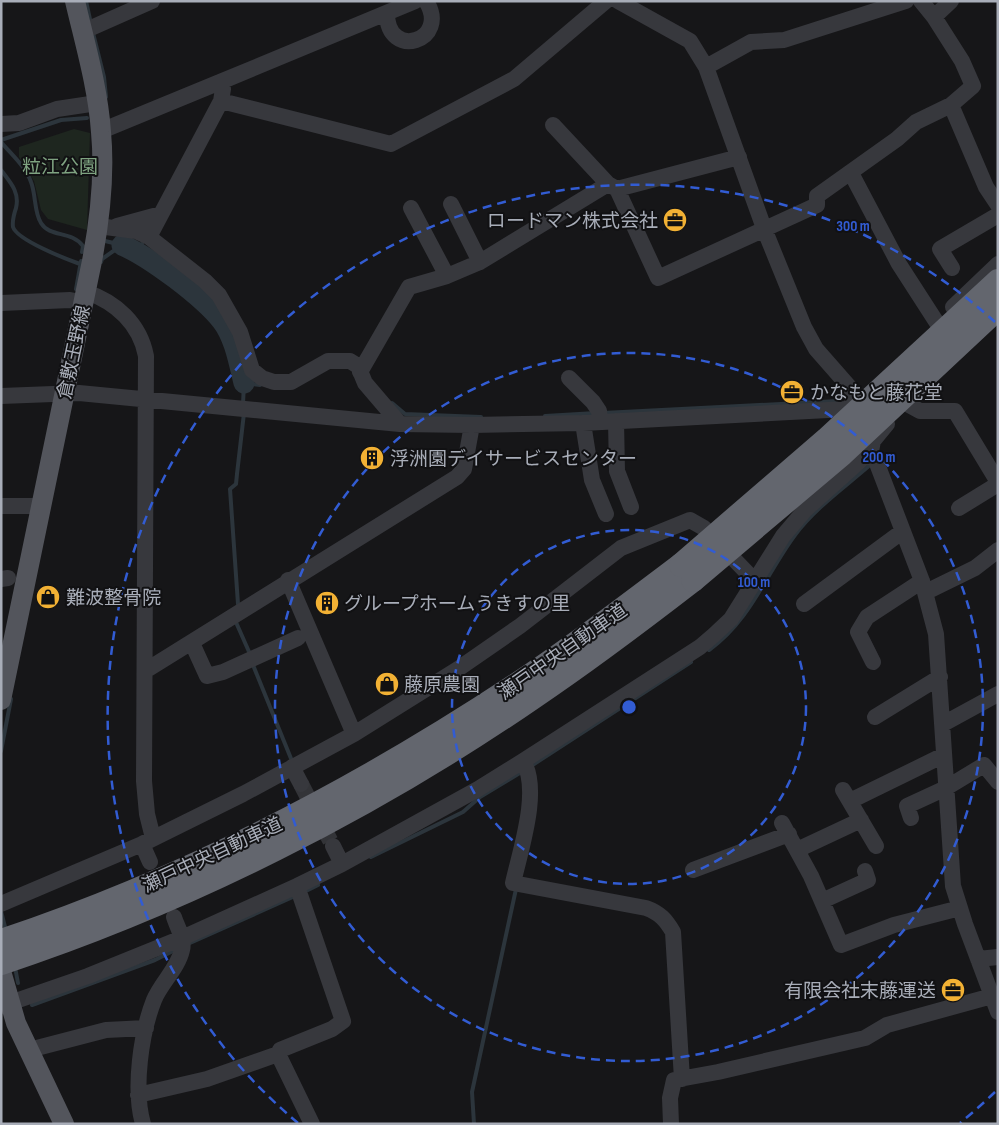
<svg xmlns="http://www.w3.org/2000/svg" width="999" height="1125" viewBox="0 0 999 1125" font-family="'Sofia Sans Condensed','Noto Sans JP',sans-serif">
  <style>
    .green { fill: #1e261f }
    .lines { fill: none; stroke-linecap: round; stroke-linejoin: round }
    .stream { stroke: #2c353c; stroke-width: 4 }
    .river { stroke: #2c353c; stroke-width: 21 }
    .minor-tunnel { stroke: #333438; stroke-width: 16; stroke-dasharray: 16 8; stroke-linecap: butt }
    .minor { stroke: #37383d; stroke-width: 16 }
    .major { stroke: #53555c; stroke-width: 20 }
    .highway { stroke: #63666e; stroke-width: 24 }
    .highway-bridge { stroke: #63666e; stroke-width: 24 }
    .ring { fill: none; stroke: #325cd3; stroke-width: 2.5; stroke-dasharray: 9 6 }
    .labels { text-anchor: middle; stroke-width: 4; stroke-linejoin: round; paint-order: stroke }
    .park-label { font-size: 19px; fill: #7fa381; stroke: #111113 }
    .poi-label { font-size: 19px; fill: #a8adb8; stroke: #111113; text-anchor: start }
    .street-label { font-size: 19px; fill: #a8adb8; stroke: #111113 }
    .centre { fill: #325cd3; stroke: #111113; stroke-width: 2.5 }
    .ring-label { font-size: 15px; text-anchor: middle; font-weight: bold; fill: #325cd3; stroke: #111113; stroke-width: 4; stroke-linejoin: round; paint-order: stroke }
  </style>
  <rect width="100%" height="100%" fill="#161618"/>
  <path class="green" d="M74,129L90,133L87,230L48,219L41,210L34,181L19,157V147Z"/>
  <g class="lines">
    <path class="stream" d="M86,1L91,24
      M93,33L104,77L106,97
      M1,140L61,120L87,118
      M1,142C11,154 26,167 31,182C36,195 34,212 41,223C50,238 71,230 83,246L82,252
      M1,170C10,182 20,192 16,208C14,214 12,220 13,227C17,240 66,259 80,264
      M105,241L122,245
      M138,252L142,244
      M101,262L102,259L122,245
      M76,289L81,261
      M392,403L405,414L481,417
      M243,404L244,383L260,385
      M603,413L838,401
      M545,416L596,413
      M238,604L230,489L236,484L237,474L244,413
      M235,620L250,654
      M709,650C750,621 766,574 795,535C815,508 845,487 870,465
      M253,665L292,761
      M1,751L11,699
      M531,766L691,662
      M371,857L463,812L480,797L523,771
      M308,890L318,885
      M1,911L6,931
      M190,943L295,896
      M15,967L18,983
      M32,1005L155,960L177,949
      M474,1124L472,1092L516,889"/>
    <path class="river" d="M122,245C150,257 203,297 222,321C235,338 239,363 244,383"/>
    <path class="minor-tunnel" d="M301,784L333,846"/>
    <path class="minor" d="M618,1L690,41L706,67L765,231L804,327L816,349L859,398
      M921,1L934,17
      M951,1L934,17L962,61L973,86L951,105L986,187L998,205
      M387,13C387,61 451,41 426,1
      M82,32L152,1
      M706,67L751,42L784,40L906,1
      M221,101L223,89L220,82L415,1
      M1,124L19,123L57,109L97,103
      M553,125L608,184L617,189L658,278L817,205V196L897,139L916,122L951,105
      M101,131L220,82
      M851,173L899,264L948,340
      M617,189L739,157
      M451,204L480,262
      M411,208L447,276
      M98,226L136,231L149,237L221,101L391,144L514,79L606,1
      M117,226L161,214
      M149,237L205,281L219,295L240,332L252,370L262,378L274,382H291L328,361H350L358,366L365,383L400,424
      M952,268L940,249L998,215
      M86,292C116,302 140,324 146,356L144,781L147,814L153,838
      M1,303L70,300L84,303
      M953,307L998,264
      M360,372L409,287L447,276L480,262L608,184
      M569,378L593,402L599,411L600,422
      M1,396L79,393L400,424L472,425L583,423L847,409L860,397
      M909,405L920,411H955L998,482
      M616,421L617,471L631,507
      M583,423L592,480L606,514
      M865,444L876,461L922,581L936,634L953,886L965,924L998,1012
      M1,506H42
      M959,508L998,484
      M1,579L8,578
      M288,580L354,734
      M926,592L975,568L998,550
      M804,604L903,531
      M192,643L207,676L223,672L298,638
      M873,662L858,632L867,617L922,581
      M145,671L457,477L464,469L472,425
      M875,717L940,677
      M943,724L998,694
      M523,761C541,790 520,851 513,883L646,908C660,913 666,920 673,932L682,1079
      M292,767L301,784
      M843,790L876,846
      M850,801L944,755
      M911,818L907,806L946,788L984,765L998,782
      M782,823L811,876L841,945L894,925L960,908
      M142,844L150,862
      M333,846L342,864
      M797,850L861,820
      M693,870L789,834
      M822,901L868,880L865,871
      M1,904L142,844L243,794L354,734L458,669L520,626L621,548L690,520L704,528L755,581
      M978,959L998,957
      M1,1006L88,976L182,938L297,886L342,864L478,789L523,761L700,647L714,635L731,619L783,536L805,510L871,451L873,441L887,424
      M29,1050L106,1030L146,1028
      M278,1054L280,1050L332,1029L343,1021L297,886
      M138,1095L207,1079L278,1054L312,1124
      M143,1124C133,1089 141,1033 154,1000C161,983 178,968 182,950C185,939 177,927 174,917
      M671,1124L670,1098L674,1080L718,1072L865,1038L887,1025L992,996"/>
    <path class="major" d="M1,700L92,261C100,219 105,175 101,132C98,88 85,44 75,1
      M1,971L16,1023L64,1124"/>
    <path class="highway" d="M1,941C184,880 359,789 519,683C575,646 628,605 681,565
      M1,963C186,902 372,808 532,698C587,661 640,621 693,580"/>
    <path class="highway-bridge" d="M681,565L828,438L998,281
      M693,580L842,454L998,308"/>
  </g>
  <g class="ring">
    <circle cx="629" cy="707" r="177"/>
    <circle cx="629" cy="707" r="354"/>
    <path d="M995 1092A531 531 0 0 1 960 1123M298 1123A531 531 0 1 1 995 322"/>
  </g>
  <defs>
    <g id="office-disc" transform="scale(1.25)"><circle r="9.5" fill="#f2b134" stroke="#111113"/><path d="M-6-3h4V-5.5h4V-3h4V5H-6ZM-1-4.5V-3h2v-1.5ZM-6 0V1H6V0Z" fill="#111"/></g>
    <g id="building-disc" transform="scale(1.25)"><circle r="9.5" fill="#f2b134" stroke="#111113"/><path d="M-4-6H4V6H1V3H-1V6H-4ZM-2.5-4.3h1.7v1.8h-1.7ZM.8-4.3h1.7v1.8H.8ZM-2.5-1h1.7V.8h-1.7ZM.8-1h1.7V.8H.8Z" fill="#111"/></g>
    <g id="shop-disc" transform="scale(1.25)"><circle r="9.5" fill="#f2b134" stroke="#111113"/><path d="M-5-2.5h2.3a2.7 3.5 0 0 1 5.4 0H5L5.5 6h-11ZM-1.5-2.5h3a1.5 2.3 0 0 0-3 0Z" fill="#111"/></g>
  </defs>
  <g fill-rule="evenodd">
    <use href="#office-disc" x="675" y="220"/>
    <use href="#office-disc" x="792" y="392"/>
    <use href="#building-disc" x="372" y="458"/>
    <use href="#shop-disc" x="48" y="597"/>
    <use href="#building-disc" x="327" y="603"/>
    <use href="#shop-disc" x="387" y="684"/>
    <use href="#office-disc" x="953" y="990"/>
  </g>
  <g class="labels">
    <g class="park-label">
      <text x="60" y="173">粒江公園</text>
    </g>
    <g class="poi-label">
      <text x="658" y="227" text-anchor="end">ロードマン株式会社</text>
      <text x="810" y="399">かなもと藤花堂</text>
      <text x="390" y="465">浮洲園デイサービスセンター</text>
      <text x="66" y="604">難波整骨院</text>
      <text x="344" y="610">グループホームうきすの里</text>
      <text x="404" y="691">藤原農園</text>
      <text x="936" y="997" text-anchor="end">有限会社末藤運送</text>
    </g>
    <g class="street-label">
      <text transform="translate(73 352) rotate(-78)" y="7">倉敷玉野線</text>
      <text transform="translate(562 651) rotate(-35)" y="7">瀬戸中央自動車道</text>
      <text transform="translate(212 854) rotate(-25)" y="7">瀬戸中央自動車道</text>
    </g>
  </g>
  <circle cx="629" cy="707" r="8" class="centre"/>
  <g class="ring-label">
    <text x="853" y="231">300 m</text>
    <text x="879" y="462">200 m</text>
    <text x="754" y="587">100 m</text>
  </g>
  <rect width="999" height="1125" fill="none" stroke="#a8adb8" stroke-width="5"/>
</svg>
